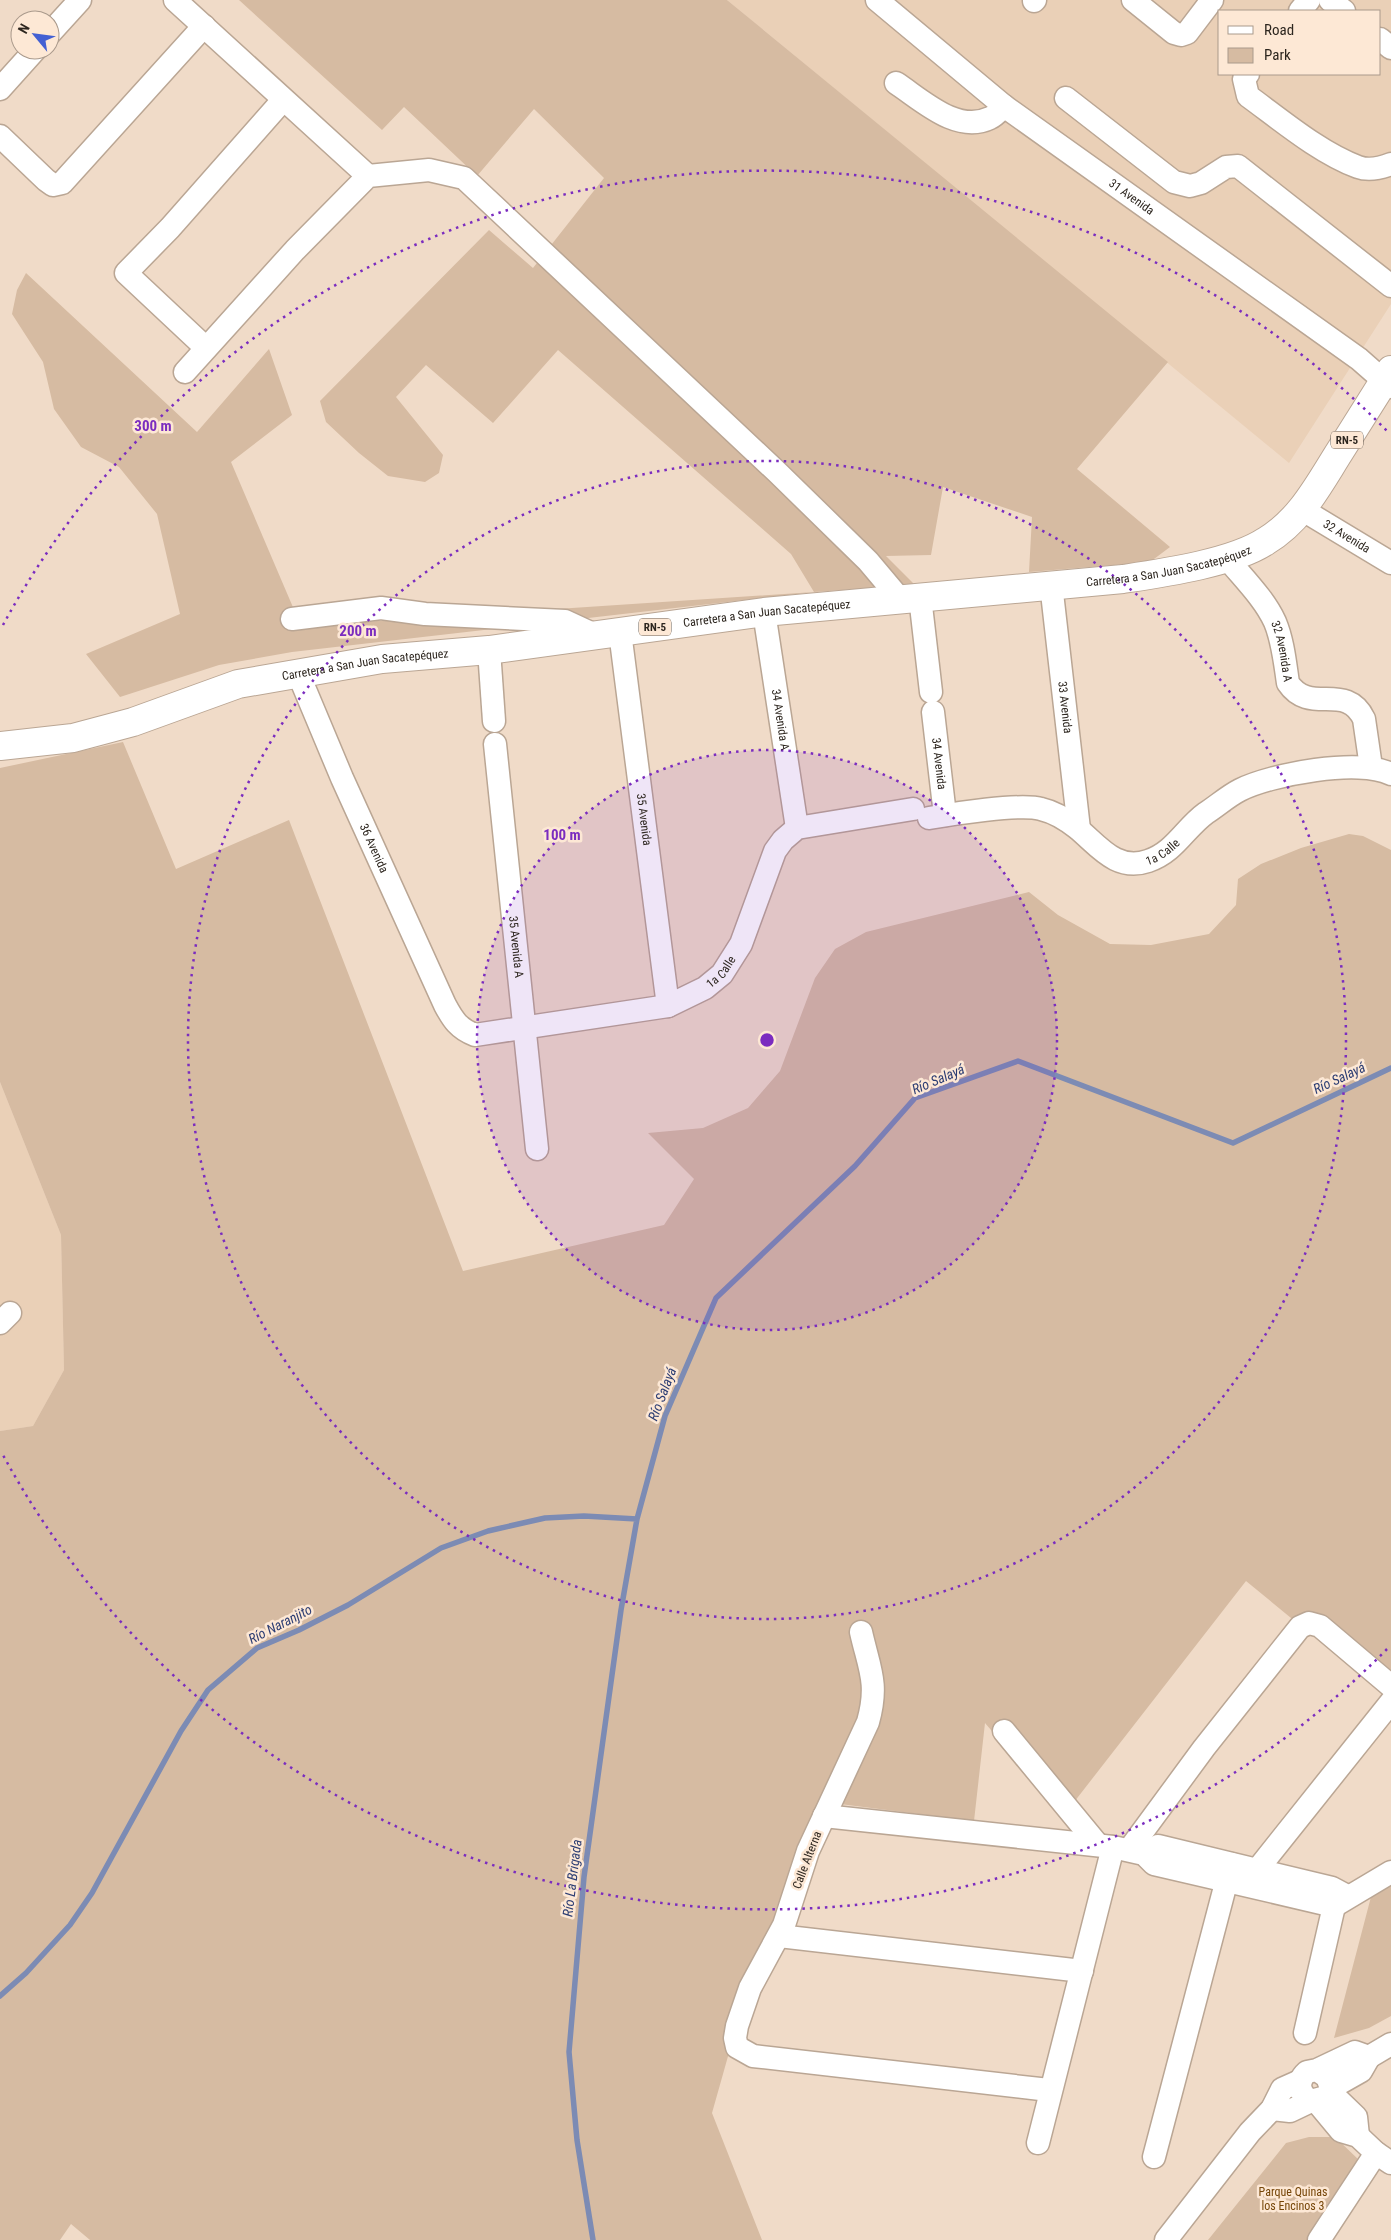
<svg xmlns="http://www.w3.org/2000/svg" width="1391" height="2240" viewBox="0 0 1391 2240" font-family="'Roboto Condensed',sans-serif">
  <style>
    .built { fill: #ead0b7; fill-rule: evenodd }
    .green { fill: #d6bba2 }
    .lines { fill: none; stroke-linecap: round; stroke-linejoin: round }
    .stream { stroke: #7c8bb4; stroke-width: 5.5 }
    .minor-casing { stroke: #baa694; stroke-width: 25 }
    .major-casing { stroke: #baa694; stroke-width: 30 }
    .minor { stroke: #fff; stroke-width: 22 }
    .major { stroke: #fff; stroke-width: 28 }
    .ring { fill: none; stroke: #7b2cbf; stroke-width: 2.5; stroke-dasharray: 2.5 5 }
    .labels { text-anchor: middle; stroke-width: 5; stroke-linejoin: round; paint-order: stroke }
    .shield { fill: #fde8d5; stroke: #6b6056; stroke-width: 1 }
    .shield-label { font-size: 11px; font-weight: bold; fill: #2d261f }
    .street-label { font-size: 12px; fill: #2d261f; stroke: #fde8d5 }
    .park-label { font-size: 12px; fill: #764608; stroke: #fde8d5 }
    .water-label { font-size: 14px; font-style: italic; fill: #2c3d73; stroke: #fde8d5 }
    .centre { fill: #7b2cbf; stroke: #fde8d5; stroke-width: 2.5 }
    .ring-label { font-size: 15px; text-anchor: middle; font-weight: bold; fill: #7b2cbf; stroke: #fde8d5; stroke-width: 5; stroke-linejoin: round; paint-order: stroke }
  </style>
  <rect width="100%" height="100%" fill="#f0dbc8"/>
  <path class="built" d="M727,0H1391V304L1289,463ZM1220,11H1380V74H1220Z
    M0,1082L61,1235L64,1370L33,1426L0,1431Z"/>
  <path class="green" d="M239,0H727L1168,362L1077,469L1170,547L1150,562L1029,572L1032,517L943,487L931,555L886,556L915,585L814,592L292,652L219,665L120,697L86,654L180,614L157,514L119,467L81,447L54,409L43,362L12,314L17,290L26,273L197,432L269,349L292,415L231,462L301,626L814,592L791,554L558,350L493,423L426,365L396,397L443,455L439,473L425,482L388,476L359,453L326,422L320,401L489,230L533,268L604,178L534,109L477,176L404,107L382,130Z
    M123,742L176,869L289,820L463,1271L664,1225L694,1179L648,1133L703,1128L748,1108L780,1071L815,978L835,949L866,932L1029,892L1058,915L1110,944L1151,945L1209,934L1236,905L1238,879L1261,864L1301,848L1349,834L1363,836L1391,850V1700L1246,1581L1064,1815L985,1723L974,1821L832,1803L747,1989L712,2113L762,2240H90L71,2224L60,2240H0V1431L33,1426L64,1370L61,1235L0,1082V768Z
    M1391,1884V2016L1369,2028L1334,2038L1372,1893Z
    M1309,2137H1335L1360,2161L1314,2240H1208L1286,2143Z"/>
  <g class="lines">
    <path class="stream" d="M0,1996L26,1973L70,1925L92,1893L181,1731L208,1690L257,1648L299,1630L348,1605L441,1548L488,1531L545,1518L584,1516L637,1519
      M593,2240L577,2140L569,2052L584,1877L621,1610L637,1519L665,1416L716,1298L855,1166L915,1098L1018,1061L1233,1143L1391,1068"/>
    <g class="minor-casing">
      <g id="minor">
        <path d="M175,0L368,176"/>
        <path id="s1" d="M877,0L1004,106L1359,359L1391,387"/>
        <path d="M1133,0L1174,33L1181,35L1187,33L1212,0"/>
        <path d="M1330,0L1344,11"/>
        <path d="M1034,1L1035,0"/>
        <path d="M1300,11L1309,0"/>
        <path d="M50,33L80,0"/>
        <path d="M1380,39L1391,48"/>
        <path d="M1248,74L1244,79L1248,96C1281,120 1320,153 1358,167C1369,171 1381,168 1391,164"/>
        <path d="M896,83C922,100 957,134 990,118C995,116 1000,110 1004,106"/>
        <path d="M0,89L35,50"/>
        <path d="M1066,98L1174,182L1190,186L1201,183L1226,167L1238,166L1391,286"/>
        <path d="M0,136L46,180L53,185L62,183L204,26"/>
        <path d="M206,348L126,273L170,228L283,100"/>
        <path d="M185,372L295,250L368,176L429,170L464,178L777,472L868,561L900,599"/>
        <path id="s2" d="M1303,510L1391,563"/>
        <path id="s3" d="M1226,557C1243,578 1264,598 1275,622C1283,641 1285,663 1288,683C1310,716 1346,681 1364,719L1371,767"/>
        <path id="s4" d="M1051,584L1079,829"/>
        <path d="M920,597L931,692"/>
        <path id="s5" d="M764,612L797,828"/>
        <path d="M292,619L381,608L425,614L565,621L593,634"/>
        <path id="s6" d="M620,632L668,1006"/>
        <path d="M489,650L494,721"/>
        <path id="s7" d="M298,673L342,778L445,1005C453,1020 459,1029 475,1035L668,1006L705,988L722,974L741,944L775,851L783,840L797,828L913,809"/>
        <path id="s8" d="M933,712L945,815"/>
        <path id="s9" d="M495,744L537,1149"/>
        <path id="s10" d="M929,818C951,814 1021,803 1041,809C1054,812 1067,820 1077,828C1098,845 1116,872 1148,861C1175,852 1185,828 1206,813C1217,806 1228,796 1240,790C1272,774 1359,758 1391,774"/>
        <path d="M0,1323L10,1313"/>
        <path d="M861,1632C869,1668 879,1683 868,1722L808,1851L784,1925L750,1988L737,2026L735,2038L737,2047L753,2056L1049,2090"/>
        <path d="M1004,1731L1098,1845"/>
        <path d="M824,1816L1113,1847L1144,1854L1154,1864L1334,1906L1391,1872"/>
        <path d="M1129,1850L1204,1748L1300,1627L1309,1623L1320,1626L1391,1686"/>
        <path d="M1144,1854L1158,1846L1332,1888L1347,1896"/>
        <path d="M1257,1870L1391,1702"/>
        <path d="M779,1936L1082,1971"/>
        <path d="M1305,2033L1334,1906"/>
        <path d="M1369,2057L1391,2044"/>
        <path d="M1317,2070L1327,2077L1331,2088L1326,2097L1311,2101C1299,2094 1296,2082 1307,2072L1317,2070L1355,2052L1369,2057"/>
        <path d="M1331,2088L1361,2071L1369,2057"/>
        <path d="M1330,2092L1356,2117L1358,2136"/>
        <path d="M1316,2101L1341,2131L1358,2136L1376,2153L1391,2163"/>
        <path d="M1272,2109L1290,2111L1311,2101"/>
        <path d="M1038,2143L1113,1847"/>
        <path d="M1154,2157L1231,1864"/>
        <path d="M1166,2240L1250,2132L1272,2109L1282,2089L1300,2081"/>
        <path d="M1319,2240L1376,2153"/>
      </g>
    </g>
    <g class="major-casing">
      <g id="major">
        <path id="s11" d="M0,746L73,738L133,722L238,684L382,659L489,650L764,612L1123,579C1163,573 1233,563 1266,541C1301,520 1319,484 1340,451C1357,424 1374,397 1391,370"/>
      </g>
    </g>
    <use href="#minor" class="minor"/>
    <use href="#major" class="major"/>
  </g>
  <circle cx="767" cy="1040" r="290" fill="#7b2cbf" fill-opacity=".12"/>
  <g class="ring">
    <circle cx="767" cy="1040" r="290"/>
    <circle cx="767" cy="1040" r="579"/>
    <path d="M1387 1649A869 869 0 0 1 3 1455M3 625A869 869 0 0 1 1387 431"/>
  </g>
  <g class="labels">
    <g class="shield">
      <rect x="1331" y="431.5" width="32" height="17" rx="4"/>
      <rect x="639" y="618.5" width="32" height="17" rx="4"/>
    </g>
    <g class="shield-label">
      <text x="1347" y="444">RN-5</text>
      <text x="655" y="631">RN-5</text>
    </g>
    <g class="street-label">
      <text dy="4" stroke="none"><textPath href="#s1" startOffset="322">31 Avenida</textPath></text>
      <text dy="4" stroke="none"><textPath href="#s2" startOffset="51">32 Avenida</textPath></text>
      <text dy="4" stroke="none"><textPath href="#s11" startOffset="1186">Carretera a San Juan Sacatepéquez</textPath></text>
      <text dy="4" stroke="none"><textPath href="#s11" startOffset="781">Carretera a San Juan Sacatepéquez</textPath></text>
      <text dy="4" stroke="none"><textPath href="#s3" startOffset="112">32 Avenida A</textPath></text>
      <text dy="4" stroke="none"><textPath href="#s11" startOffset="376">Carretera a San Juan Sacatepéquez</textPath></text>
      <text dy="4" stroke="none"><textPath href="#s4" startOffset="124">33 Avenida</textPath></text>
      <text dy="4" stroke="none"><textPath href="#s5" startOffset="109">34 Avenida A</textPath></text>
      <text dy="4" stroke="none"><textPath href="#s8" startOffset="52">34 Avenida</textPath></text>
      <text dy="4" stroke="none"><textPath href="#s6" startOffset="189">35 Avenida</textPath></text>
      <text dy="4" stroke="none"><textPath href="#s7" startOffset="191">36 Avenida</textPath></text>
      <text dy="4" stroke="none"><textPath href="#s10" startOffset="254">1a Calle</textPath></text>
      <text dy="4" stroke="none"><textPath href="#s9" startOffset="204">35 Avenida A</textPath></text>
      <text dy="4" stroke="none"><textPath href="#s7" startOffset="666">1a Calle</textPath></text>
      <text transform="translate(807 1860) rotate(-69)" y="4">Calle Alterna</text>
    </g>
    <g class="park-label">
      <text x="1293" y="2196">Parque Quinas<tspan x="1293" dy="14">los Encinos 3</tspan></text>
    </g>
    <g class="water-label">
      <text transform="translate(1339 1078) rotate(-25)" y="5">Río Salayá</text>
      <text transform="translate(938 1079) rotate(-23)" y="5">Río Salayá</text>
      <text transform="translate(662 1394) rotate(-69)" y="5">Río Salayá</text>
      <text transform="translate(280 1624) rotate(-27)" y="5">Río Naranjito</text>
      <text transform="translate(572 1878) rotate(-83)" y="5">Río La Brigada</text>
    </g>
  </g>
  <circle cx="767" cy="1040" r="8" class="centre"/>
  <g class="ring-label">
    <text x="153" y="431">300 m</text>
    <text x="358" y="636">200 m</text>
    <text x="562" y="840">100 m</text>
  </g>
  <rect x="1218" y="10" width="162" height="65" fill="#fde8d5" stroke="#aa9a8c"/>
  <rect x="1228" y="26" width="25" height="8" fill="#ffffff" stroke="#aa9a8c"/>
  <text x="1264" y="35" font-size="15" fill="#2d261f">Road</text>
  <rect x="1228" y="48" width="25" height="15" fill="#d6bba2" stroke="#aa9a8c"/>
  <text x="1264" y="60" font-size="15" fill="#2d261f">Park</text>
  <g transform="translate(35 35) rotate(299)"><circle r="24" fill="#fde8d5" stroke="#aa9a8c"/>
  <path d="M0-4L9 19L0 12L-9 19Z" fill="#4360d3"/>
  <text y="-8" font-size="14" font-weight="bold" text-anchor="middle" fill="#2d261f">N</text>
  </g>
</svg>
